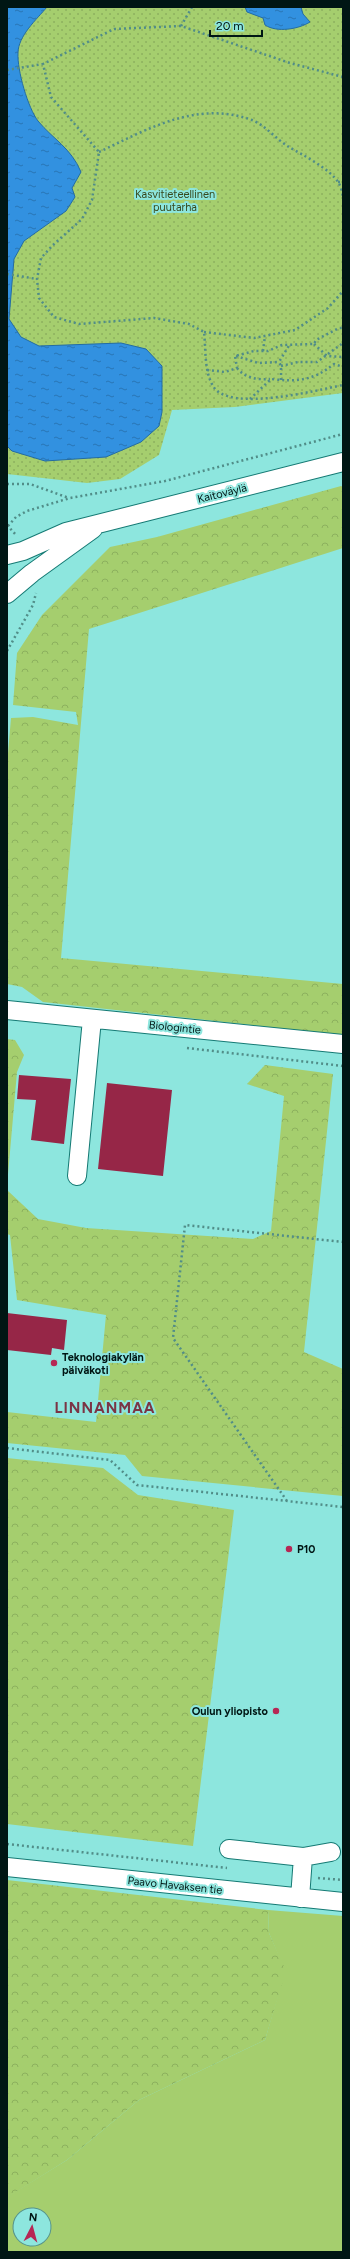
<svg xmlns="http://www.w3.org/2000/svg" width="350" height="2259" viewBox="0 0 350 2259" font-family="Figtree,sans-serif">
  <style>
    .green { fill: #a5ce6e; fill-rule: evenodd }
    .forest { fill: url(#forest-crowns) }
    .garden { fill: url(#garden-dots) }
    .water { fill: url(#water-ripples); stroke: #236ca3 }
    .building { fill: #962647 }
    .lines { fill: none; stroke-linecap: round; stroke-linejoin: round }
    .minor-casing { stroke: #157a74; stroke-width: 20 }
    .path { stroke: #518d88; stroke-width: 2.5; stroke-dasharray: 2 3; stroke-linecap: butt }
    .minor { stroke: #fff; stroke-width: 18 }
    .poi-dot { fill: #b62754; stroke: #8de6de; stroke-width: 1.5 }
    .labels { text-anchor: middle; stroke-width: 4; stroke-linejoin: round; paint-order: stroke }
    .park-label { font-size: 11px; fill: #37491d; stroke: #8de6de }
    .street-label { font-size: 11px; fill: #001614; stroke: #8de6de }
    .poi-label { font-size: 11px; font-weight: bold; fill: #001614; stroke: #8de6de; text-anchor: start }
    .district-label { font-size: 15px; font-weight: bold; letter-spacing: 1px; fill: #7b3444; stroke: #8de6de }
  </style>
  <defs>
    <pattern id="forest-crowns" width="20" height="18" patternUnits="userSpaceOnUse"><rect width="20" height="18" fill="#a5ce6e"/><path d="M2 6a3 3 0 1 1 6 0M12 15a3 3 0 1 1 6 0" fill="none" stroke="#8cb05e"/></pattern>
    <pattern id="garden-dots" width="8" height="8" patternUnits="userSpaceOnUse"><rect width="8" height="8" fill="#a5ce6e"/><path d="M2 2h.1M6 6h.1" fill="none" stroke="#8cb05e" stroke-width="1.8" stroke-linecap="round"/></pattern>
    <pattern id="water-ripples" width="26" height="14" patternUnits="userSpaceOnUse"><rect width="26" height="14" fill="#3291e0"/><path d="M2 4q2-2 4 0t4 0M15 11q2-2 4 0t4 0" fill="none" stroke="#2875b4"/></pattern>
  </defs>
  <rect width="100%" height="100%" fill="#8de6de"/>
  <path class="green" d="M268,1910L343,1916V2252H7V2197L67,2160L139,2100L265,2040L285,1971L269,1933ZM20,2215H44V2239H20Z"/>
  <path class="forest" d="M341,486L343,487V548L89,629L61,958L343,984V1035L43,1002L22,987L7,984V765L11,718L33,717L78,725L76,712L13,705L17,653L42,615L110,547L157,537Z
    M7,1039L15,1040L24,1055L17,1072L7,1186Z
    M265,1065L333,1074L304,1352L343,1369V1496L142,1476L125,1455L7,1443V1412L96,1422L106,1315L17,1300L10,1235L7,1234V1190L38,1219L86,1228L253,1239L271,1231L284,1096L247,1084Z
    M7,1458L103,1468L138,1495L234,1510L193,1846L7,1824Z
    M7,1880L268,1910L269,1933L286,1971L265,2040L139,2100L67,2160L8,2197Z"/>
  <path class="garden" d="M7,7H343V393L235,407L172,410L159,455L120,479L87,483L7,474Z"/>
  <path class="water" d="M7,7H47C37,19 18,36 18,53C17,70 28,108 38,121C54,140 71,148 81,172L72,188L75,197L66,211L24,241L14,259L9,319L21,337L39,346L121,343L146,349L162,366V412L159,426L141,442L106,457L45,461L12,451L7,446Z
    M245,7H301L303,14L310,22C299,29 277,33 265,25L263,18L247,12Z"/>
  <path class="building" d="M19,1075L71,1079L64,1144L31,1140L36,1100L17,1099Z
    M107,1083L172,1090L163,1176L98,1169Z
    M7,1313L67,1320L64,1350L52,1348L51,1355L7,1350Z"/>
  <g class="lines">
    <g class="minor-casing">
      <path id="minor" d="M7,555L23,551L66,532L343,462
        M7,594L32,573L93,529
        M7,1010L343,1044
        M77,1176L92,1019
        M229,1849L303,1857L331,1852
        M7,1867L343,1902
        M300,1898L303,1857"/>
    </g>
    <path class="path" d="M181,26L192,7
      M7,70L43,64
      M343,77L290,63L181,26L114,29L43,64L51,97L99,152L92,200L82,219L53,245L41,258L37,279L39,298L54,317L79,324L154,318L189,324L204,332C206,349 204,371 213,386C228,413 318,390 343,385
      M99,152C148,129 197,100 252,120C265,125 277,140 289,147C303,155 330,169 338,182C341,186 342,192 343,197
      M338,182H343
      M7,274L37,279
      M204,332L254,338L295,330L328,308L343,291
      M314,344L327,356L343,357
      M263,351L265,336
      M236,356L258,363L279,362
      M281,366L298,362H317L343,343
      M237,368C245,378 257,380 270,379
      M207,370L225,372L237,368L235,356L254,351H268L282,345L314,344L316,340L339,328H343
      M281,380V366L279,362L290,344
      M250,399L271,379C296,382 313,381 334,364L343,367
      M7,484H30L69,498
      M7,525L16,535
      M8,526L16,517L27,511L70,498L165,481L343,434
      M7,651L33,605L36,593
      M187,1048L343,1066
      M7,1448L110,1460L137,1485L343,1507
      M287,1501L173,1338L185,1225L343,1242
      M342,1748H343
      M7,1844L227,1868
      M318,1878L343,1880"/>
    <use href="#minor" class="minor"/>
  </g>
  <g class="poi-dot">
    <circle cx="54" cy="1363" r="4"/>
    <circle cx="289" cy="1549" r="4"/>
    <circle cx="276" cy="1711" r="4"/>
  </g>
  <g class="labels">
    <g class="park-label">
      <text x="175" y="198">Kasvitieteellinen<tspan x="175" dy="13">puutarha</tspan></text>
    </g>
    <g class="street-label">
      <text transform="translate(222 493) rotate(-14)" y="4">Kaitoväylä</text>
      <text transform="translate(175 1027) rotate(6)" y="4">Biologintie</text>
      <text transform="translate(175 1885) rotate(6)" y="4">Paavo Havaksen tie</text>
    </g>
    <g class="poi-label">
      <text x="62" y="1361">Teknologiakylän<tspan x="62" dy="13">päiväkoti</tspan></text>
      <text x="297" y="1553">P10</text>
      <text x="268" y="1715" text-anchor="end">Oulun yliopisto</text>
    </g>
    <g class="district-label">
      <text x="105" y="1413">LINNANMAA</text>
    </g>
  </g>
  <rect width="350" height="2259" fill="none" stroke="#001614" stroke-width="16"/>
  <g transform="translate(32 2227) rotate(6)"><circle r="19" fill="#8de6de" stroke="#55938d"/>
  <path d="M0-3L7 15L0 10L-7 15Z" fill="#b62754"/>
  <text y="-6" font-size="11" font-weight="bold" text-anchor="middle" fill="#001614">N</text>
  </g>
  <path d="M210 30v6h52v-6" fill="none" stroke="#001614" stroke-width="2"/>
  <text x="216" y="30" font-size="12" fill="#001614" stroke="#8de6de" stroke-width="3" paint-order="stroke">20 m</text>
</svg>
